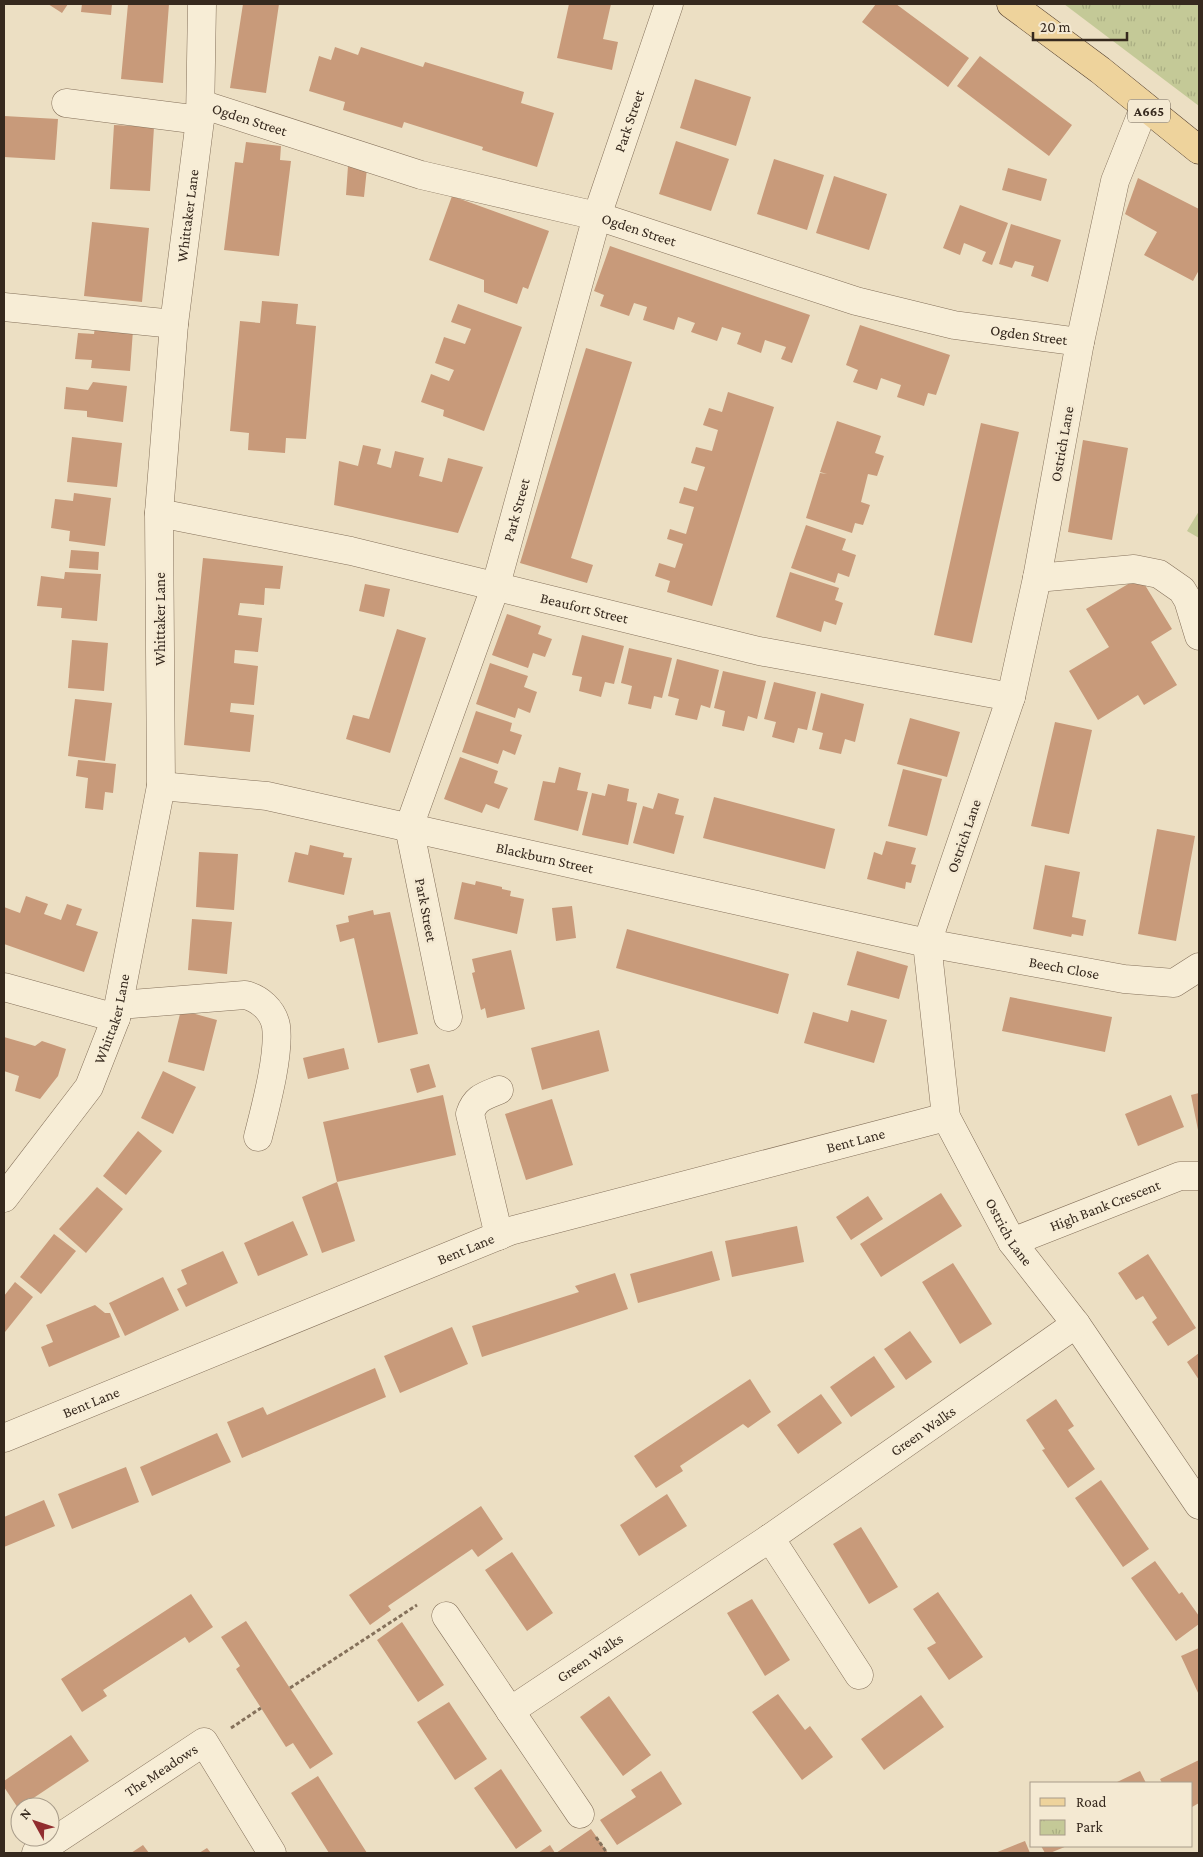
<svg xmlns="http://www.w3.org/2000/svg" width="1203" height="1857" viewBox="0 0 1203 1857" font-family="'Crimson Pro',serif">
  <style>
    .park { fill: url(#park-tufts) }
    .pitch { fill: #c4c997 }
    .building { fill: #c89a7a }
    .lines { fill: none; stroke-linecap: round; stroke-linejoin: round }
    .minor-casing { stroke: #85715b; stroke-width: 29 }
    .major-casing { stroke: #533f2f; stroke-width: 29 }
    .path { stroke: #85715b; stroke-width: 3; stroke-dasharray: 4 2.5; stroke-linecap: butt }
    .minor { stroke: #f7edd6; stroke-width: 28 }
    .major { stroke: #eed39c; stroke-width: 28 }
    .labels { text-anchor: middle; stroke-width: 5; stroke-linejoin: round; paint-order: stroke }
    .shield { fill: #f4e9d2; stroke: #6f6354; stroke-width: 1 }
    .shield-label { font-size: 14px; font-weight: bold; fill: #36291e }
    .street-label { font-size: 15px; fill: #36291e; stroke: #f4e9d2 }
  </style>
  <defs>
    <pattern id="park-tufts" width="24" height="20" patternUnits="userSpaceOnUse" patternTransform="scale(1.25)"><rect width="24" height="20" fill="#c4c997"/><path d="M3 7l-1-3M5 7V3M7 7l1-3M15 17l-1-3M17 17v-4M19 17l1-3" fill="none" stroke="#a9ad82"/></pattern>
  </defs>
  <rect width="100%" height="100%" fill="#ecdfc3"/>
  <path class="park" d="M1064,4H1199V106Z"/>
  <path class="pitch" d="M1199,511V538L1187,531Z"/>
  <path class="building" d="M48,4H68L62,13Z
    M82,4H112L111,15L81,12Z
    M128,4H169L163,83L121,79Z
    M243,4H279L266,93L230,88Z
    M569,4H611L603,39L618,42L612,70L557,58Z
    M876,4H896L969,58L948,87L862,22Z
    M335,47L358,55L361,47L423,67L425,62L524,92L521,103L554,113L537,167L482,150L483,147L404,122L402,128L343,110L345,102L309,91L319,56L331,60Z
    M980,56L1072,125L1049,156L957,86Z
    M695,79L751,97L736,146L680,128Z
    M4,116L58,119L55,160L4,157Z
    M114,125L154,127L150,191L110,189Z
    M676,141L729,159L711,211L659,194Z
    M246,142L281,146L280,160L291,161L279,256L224,250L235,162L243,163Z
    M774,159L824,175L807,230L757,214Z
    M348,166L367,168L364,197L346,195Z
    M1008,168L1047,179L1041,201L1002,190Z
    M834,176L887,194L869,250L816,233Z
    M1138,178L1199,209V270L1193,281L1144,255L1157,232L1125,214Z
    M452,196L549,231L528,289L523,287L517,304L484,292V280L429,260Z
    M960,205L1008,223L992,265L982,261L986,252L964,243L960,255L943,248Z
    M92,222L149,228L142,302L84,296Z
    M1011,224L1061,240L1048,282L1031,276L1034,266L1015,261L1012,268L999,264Z
    M610,246L810,315L792,363L781,359L786,347L765,340L761,353L737,344L741,333L722,327L717,341L691,332L695,323L678,317L674,330L643,320L647,307L634,303L629,316L600,306L604,295L594,291Z
    M262,301L298,304L296,324L316,326L306,439L286,438L285,453L248,450L249,433L230,431L240,321L260,323Z
    M458,304L522,327L484,431L443,416L444,410L421,402L431,374L449,381L454,370L435,363L444,337L465,344L471,329L451,322Z
    M860,325L950,355L936,395L928,393L924,406L897,397L901,385L881,378L877,390L853,382L858,370L846,365Z
    M95,327L133,330L130,371L91,368L92,360L75,359L78,333L94,334Z
    M586,348L632,362L571,558L593,565L587,583L520,563Z
    M93,382L127,386L123,422L87,417V411L64,409L66,387L88,390Z
    M728,392L774,407L712,606L667,592L670,581L655,576L659,563L675,568L683,544L667,539L670,529L686,534L694,507L679,503L684,487L697,491L705,467L691,463L696,447L712,451L718,430L703,425L709,408L722,412Z
    M837,421L881,436L875,453L884,456L877,476L868,474L861,502L870,505L863,525L855,523L852,533L806,518L820,473L827,474L820,472Z
    M981,423L1019,432L972,643L934,635Z
    M72,437L122,443L117,487L67,482Z
    M1083,440L1128,448L1112,540L1068,532Z
    M363,445L381,449L377,464L391,468L395,451L424,458L419,476L442,482L448,458L483,467L458,533L334,505L339,461L358,466Z
    M74,493L111,498L105,546L69,541L70,531L51,528L55,499L73,501Z
    M806,525L846,539L842,550L856,555L849,577L838,573L835,583L791,568Z
    M71,550L99,552L98,570L69,568Z
    M203,558L283,566L280,589L265,588L264,605L240,603L238,615L262,618L258,652L235,650L234,663L258,666L254,705L231,703L230,712L254,715L250,752L184,745Z
    M65,572L101,574L97,621L61,618L62,608L37,606L41,576L64,579Z
    M790,572L839,588L835,600L843,603L836,625L824,621L821,632L776,617Z
    M1140,577L1172,629L1151,642L1177,685L1144,705L1138,695L1098,720L1069,671L1109,647L1086,609Z
    M365,584L390,589L384,617L359,611Z
    M507,614L541,626L538,634L552,639L545,657L533,653L528,668L492,655Z
    M397,629L426,638L390,753L346,739L353,715L369,719Z
    M582,635L624,646L614,684L605,682L601,697L579,691L582,677L572,675Z
    M72,640L108,643L104,691L68,688Z
    M629,648L672,658L662,698L654,696L651,709L628,704L632,686L621,683Z
    M677,659L719,670L710,708L701,705L697,720L675,715L679,699L668,696Z
    M490,663L528,676L524,687L537,692L530,713L518,708L515,718L476,704Z
    M723,671L766,681L757,719L748,716L744,731L722,726L725,711L714,708Z
    M774,682L816,692L807,730L798,728L794,743L772,737L776,722L764,719Z
    M821,693L864,704L855,742L845,739L841,754L819,749L823,733L812,730Z
    M75,699L112,703L105,761L68,756Z
    M476,711L512,723L510,731L522,735L515,755L503,750L498,764L462,752Z
    M910,718L960,732L947,777L897,764Z
    M1055,722L1092,730L1069,834L1031,826Z
    M460,757L498,771L494,783L508,788L499,809L486,804L482,813L444,799Z
    M78,760L116,764L113,793L105,792L103,810L85,808L88,778L76,776Z
    M559,767L581,773L577,790L588,792L578,831L534,820L543,781L555,783Z
    M903,769L942,779L927,836L888,826Z
    M608,784L629,789L627,801L637,803L628,845L582,835L592,793L605,796Z
    M658,793L679,799L675,814L684,816L674,854L633,843L643,806L653,809Z
    M714,797L835,829L825,869L703,838Z
    M1157,829L1195,836L1176,941L1138,934Z
    M886,841L916,848L911,864L916,865L911,883L906,882L905,889L867,879L874,852L882,855Z
    M310,845L344,853L343,857L352,858L344,895L288,882L295,852L308,855Z
    M199,852L238,854L234,910L196,907Z
    M1045,865L1080,872L1072,917L1086,920L1083,936L1072,934L1071,937L1033,929Z
    M476,881L502,887V889L511,891L510,896L524,899L517,934L454,919L462,882L475,885Z
    M26,896L48,904L44,914L61,920L67,904L82,909L76,925L98,932L84,972L4,944V907L20,913Z
    M572,906L576,938L556,941L552,908Z
    M373,910L374,915L390,912L418,1034L378,1043L354,938L340,942L336,925L349,922L348,916Z
    M192,919L232,922L227,974L188,970Z
    M627,929L789,974L778,1014L616,968Z
    M511,950L525,1009L487,1018L485,1008L481,1010L472,973L475,972L472,959Z
    M857,951L908,966L899,999L847,985Z
    M1010,997L1112,1017L1105,1052L1002,1031Z
    M181,1010L217,1020L204,1071L168,1062Z
    M851,1010L887,1020L874,1063L804,1043L813,1012L848,1022Z
    M599,1030L609,1071L542,1090L531,1048Z
    M4,1037L35,1046L42,1041L66,1049L58,1076L40,1099L15,1091L19,1076L4,1071Z
    M344,1048L349,1069L308,1079L303,1058Z
    M429,1064L436,1087L417,1093L410,1069Z
    M163,1071L196,1087L173,1134L141,1118Z
    M1199,1093V1130H1198L1191,1095Z
    M443,1095L456,1155L337,1182L355,1241L322,1253L302,1197L337,1182L323,1122Z
    M1171,1095L1184,1127L1138,1146L1125,1114Z
    M552,1099L573,1165L526,1180L505,1114Z
    M138,1131L162,1151L126,1195L103,1176Z
    M97,1187L123,1209L86,1253L59,1229Z
    M941,1193L962,1226L881,1277L860,1244Z
    M868,1196L883,1219L851,1240L836,1217Z
    M293,1221L308,1255L258,1276L244,1243Z
    M797,1226L804,1262L732,1277L725,1241Z
    M54,1234L76,1251L41,1294L20,1277Z
    M223,1251L238,1283L186,1307L177,1289L187,1284L181,1270Z
    M712,1251L720,1280L638,1303L630,1274Z
    M1148,1254L1196,1328L1168,1346L1152,1322L1157,1318L1143,1296L1136,1300L1118,1273Z
    M953,1263L992,1324L960,1344L922,1282Z
    M615,1273L628,1309L482,1357L472,1326L579,1292L575,1286Z
    M163,1277L179,1310L125,1336L109,1303Z
    M15,1282L33,1297L5,1332L4,1296Z
    M95,1305L105,1313H110L120,1337L49,1367L41,1347L53,1342L46,1325Z
    M452,1327L468,1364L400,1393L384,1356Z
    M910,1331L932,1362L906,1380L884,1349Z
    M1199,1353V1380L1187,1362Z
    M874,1356L895,1387L851,1417L830,1387Z
    M375,1368L386,1397L242,1458L227,1422L263,1407L267,1415Z
    M750,1379L771,1412L748,1428L743,1424L680,1466L683,1471L656,1488L634,1456Z
    M821,1394L842,1423L798,1454L777,1425Z
    M1056,1399L1074,1426L1068,1430L1095,1469L1068,1488L1042,1450L1045,1449L1026,1420Z
    M217,1433L231,1462L152,1496L140,1467Z
    M126,1467L139,1502L72,1529L58,1494Z
    M1101,1480L1149,1549L1123,1567L1075,1498Z
    M667,1494L687,1526L639,1556L620,1525Z
    M44,1500L55,1526L4,1547V1517Z
    M481,1506L503,1539L478,1557L472,1549L388,1606L391,1610L370,1625L349,1595Z
    M861,1527L898,1587L869,1604L833,1544Z
    M512,1552L553,1613L527,1631L485,1570Z
    M1155,1561L1179,1594L1182,1592L1199,1616V1624L1176,1641L1131,1578Z
    M938,1592L983,1657L949,1680L927,1648L936,1643L913,1609Z
    M191,1594L213,1627L189,1643L185,1637L103,1690L107,1696L82,1712L61,1679Z
    M752,1599L790,1660L765,1676L727,1613Z
    M246,1621L333,1754L310,1769L293,1743L286,1747L236,1669L240,1666L221,1637Z
    M402,1622L444,1685L418,1702L377,1640Z
    M1199,1648V1695L1181,1656Z
    M778,1694L805,1730L810,1726L833,1757L802,1780L752,1712Z
    M921,1695L944,1727L884,1770L861,1739Z
    M609,1696L651,1755L623,1776L580,1717Z
    M449,1702L487,1759L455,1780L417,1722Z
    M71,1735L89,1761L20,1807V1811L4,1787V1781Z
    M1199,1760V1803L1192,1807V1783H1162L1160,1779Z
    M501,1769L542,1831L516,1849L474,1788Z
    M661,1771L682,1804L617,1845L600,1820L636,1797L631,1790Z
    M1140,1771L1146,1783H1115Z
    M318,1776L367,1853H329L291,1793Z
    M591,1829L608,1853H556Z
    M1025,1841L1030,1853H995Z
    M143,1845L149,1853H131Z
    M550,1845L555,1853H538Z
    M1041,1846H1067L1050,1853H1045Z
    M207,1848L211,1853H199Z"/>
  <g class="lines">
    <g class="minor-casing">
      <g id="minor">
        <path d="M66,103L200,120"/>
        <path id="s1" d="M201,104L421,175L597,216L856,301L954,325L1080,342"/>
        <path id="s2" d="M1144,108L1115,181L1080,342L1037,578L1011,697L927,943L946,1117L1012,1242L1076,1324L1199,1505"/>
        <path d="M4,307L174,324"/>
        <path id="s3" d="M159,513L351,551L759,651L1011,697"/>
        <path d="M1037,578L1134,569L1159,574L1182,590L1188,600L1199,636"/>
        <path id="s4" d="M161,786L267,796L927,943L1124,979L1174,983L1199,967"/>
        <path d="M4,987L116,1018"/>
        <path d="M119,1005L245,995C259,998 273,1010 276,1026C280,1054 265,1109 258,1137"/>
        <path id="s5" d="M448,1017L409,827L496,585L597,216L669,4"/>
        <path id="s6" d="M4,1198L89,1087L116,1018L161,786L159,513L174,324L200,120L202,4"/>
        <path d="M499,1236L470,1114C475,1098 484,1096 499,1090"/>
        <path id="s7" d="M1012,1242L1180,1176H1199"/>
        <path id="s8" d="M4,1438L510,1231L946,1117"/>
        <path d="M770,1538L859,1675"/>
        <path d="M446,1616L580,1814"/>
        <path id="s9" d="M510,1711L770,1538L1076,1324"/>
        <path id="s10" d="M36,1853L204,1742L272,1853"/>
      </g>
    </g>
    <g class="major-casing">
      <path id="major" d="M1011,4L1100,70L1199,150"/>
    </g>
    <path class="path" d="M290,1688L417,1605
      M231,1728L261,1708
      M596,1837L607,1853"/>
    <use href="#minor" class="minor"/>
    <use href="#major" class="major"/>
  </g>
  <g class="labels">
    <rect class="shield" x="1128" y="99.5" width="42" height="23" rx="4"/>
    <g class="shield-label">
      <text x="1149" y="116">A665</text>
    </g>
    <g class="street-label">
      <text dy="5" stroke="none"><textPath href="#s1" startOffset="51">Ogden Street</textPath></text>
      <text dy="5" stroke="none"><textPath href="#s5" startOffset="934">Park Street</textPath></text>
      <text dy="5" stroke="none"><textPath href="#s6" startOffset="1022">Whittaker Lane</textPath></text>
      <text dy="5" stroke="none"><textPath href="#s1" startOffset="456">Ogden Street</textPath></text>
      <text dy="5" stroke="none"><textPath href="#s1" startOffset="861">Ogden Street</textPath></text>
      <text transform="translate(1062 444) rotate(-80)" y="5">Ostrich Lane</text>
      <text dy="5" stroke="none"><textPath href="#s5" startOffset="529">Park Street</textPath></text>
      <text dy="5" stroke="none"><textPath href="#s3" startOffset="436">Beaufort Street</textPath></text>
      <text transform="translate(160 619) rotate(-90)" y="5">Whittaker Lane</text>
      <text transform="translate(964 836) rotate(-71)" y="5">Ostrich Lane</text>
      <text dy="5" stroke="none"><textPath href="#s4" startOffset="391">Blackburn Street</textPath></text>
      <text transform="translate(426 910) rotate(79)" y="5">Park Street</text>
      <text dy="5" stroke="none"><textPath href="#s4" startOffset="922">Beech Close</textPath></text>
      <text dy="5" stroke="none"><textPath href="#s6" startOffset="212">Whittaker Lane</textPath></text>
      <text dy="5" stroke="none"><textPath href="#s8" startOffset="904">Bent Lane</textPath></text>
      <text dy="5" stroke="none"><textPath href="#s7" startOffset="100">High Bank Crescent</textPath></text>
      <text dy="5" stroke="none"><textPath href="#s2" startOffset="1171">Ostrich Lane</textPath></text>
      <text dy="5" stroke="none"><textPath href="#s8" startOffset="499">Bent Lane</textPath></text>
      <text dy="5" stroke="none"><textPath href="#s8" startOffset="94">Bent Lane</textPath></text>
      <text dy="5" stroke="none"><textPath href="#s9" startOffset="499">Green Walks</textPath></text>
      <text dy="5" stroke="none"><textPath href="#s9" startOffset="96">Green Walks</textPath></text>
      <text dy="5" stroke="none"><textPath href="#s10" startOffset="150">The Meadows</textPath></text>
    </g>
  </g>
  <rect width="1203" height="1857" fill="none" stroke="#36291e" stroke-width="10"/>
  <rect x="1030" y="1782" width="162" height="65" fill="#f4e9d2" stroke="#a89c8a"/>
  <rect x="1040" y="1798" width="25" height="8" fill="#eed39c" stroke="#a89c8a"/>
  <text x="1076" y="1807" font-size="15" fill="#36291e">Road</text>
  <rect x="1040" y="1820" width="25" height="15" fill="url(#park-tufts)" stroke="#a89c8a"/>
  <text x="1076" y="1832" font-size="15" fill="#36291e">Park</text>
  <g transform="translate(35 1822) rotate(310)"><circle r="24" fill="#f4e9d2" stroke="#a89c8a"/>
  <path d="M0-4L9 19L0 12L-9 19Z" fill="#912d2f"/>
  <text y="-8" font-size="14" font-weight="bold" text-anchor="middle" fill="#36291e">N</text>
  </g>
  <path d="M1033 32v8h94v-8" fill="none" stroke="#36291e" stroke-width="2.5"/>
  <text x="1040" y="32" font-size="15" fill="#36291e" stroke="#f4e9d2" stroke-width="4" paint-order="stroke">20 m</text>
</svg>
